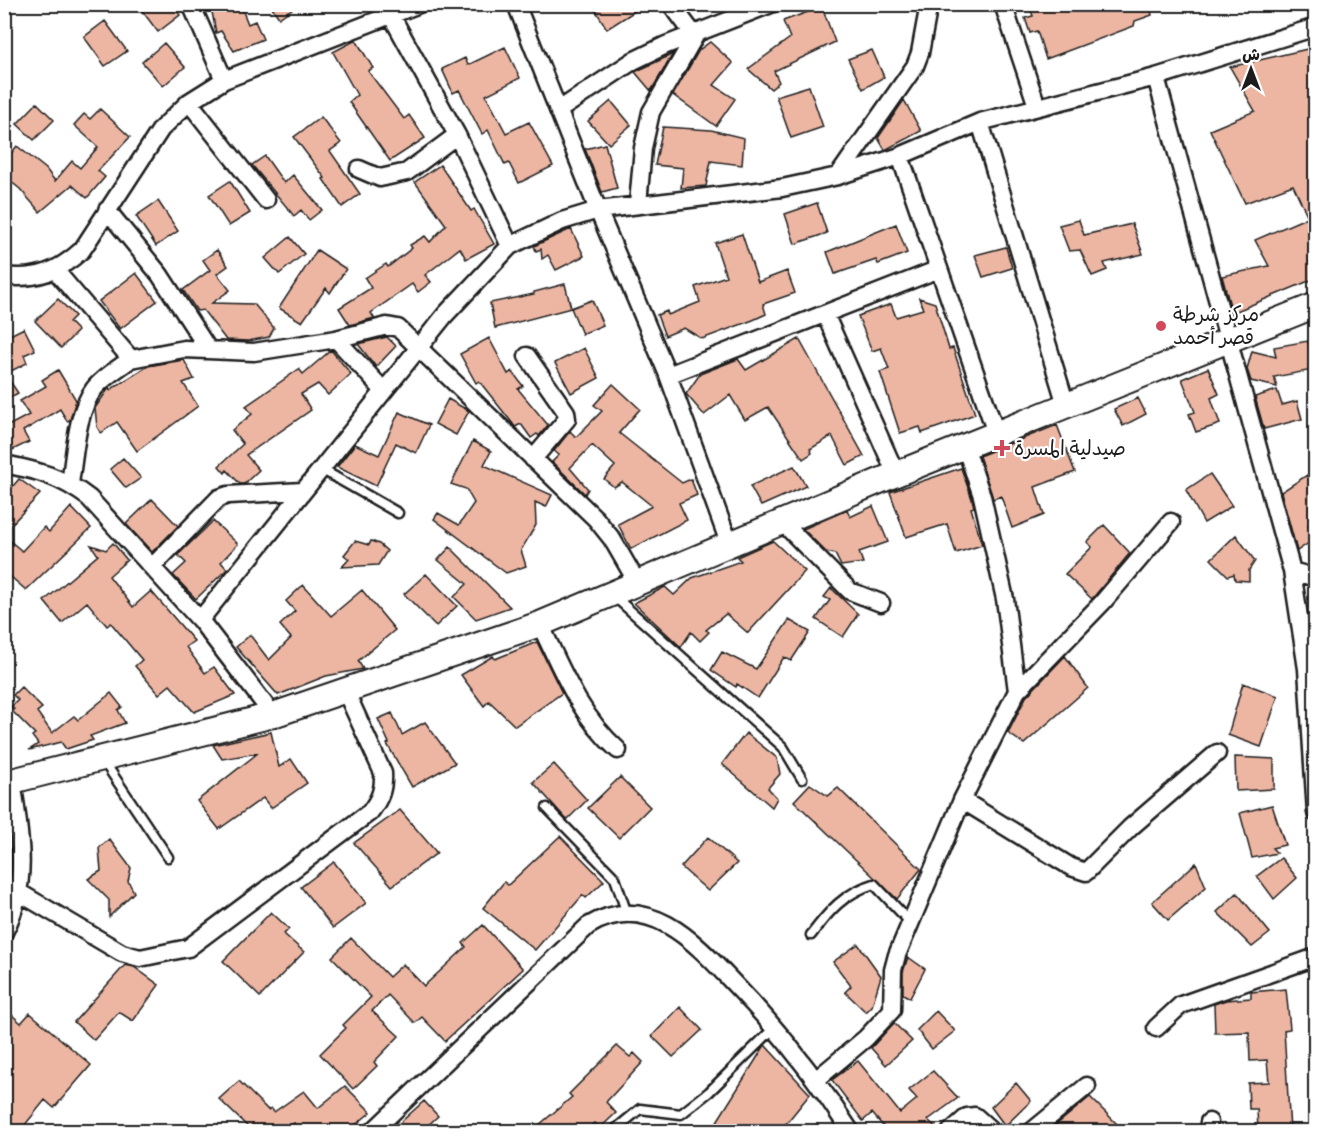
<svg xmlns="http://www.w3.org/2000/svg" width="1320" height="1136" viewBox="0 0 1320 1136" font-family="'Gochi Hand','Playpen Sans Arabic',sans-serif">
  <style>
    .building { fill: #edb6a3; stroke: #1c1c1c; stroke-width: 1.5 }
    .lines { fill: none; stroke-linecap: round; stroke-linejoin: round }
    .service-casing { stroke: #1c1c1c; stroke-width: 13 }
    .minor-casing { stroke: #1c1c1c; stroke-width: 21 }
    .secondary-casing { stroke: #1c1c1c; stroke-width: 28 }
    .service { stroke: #fff; stroke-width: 8 }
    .minor { stroke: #fff; stroke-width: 16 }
    .secondary { stroke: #fff; stroke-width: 24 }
    .poi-dot { fill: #d1495b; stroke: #fff; stroke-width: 2 }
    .labels { text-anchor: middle; stroke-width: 4.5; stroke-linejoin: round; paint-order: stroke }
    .poi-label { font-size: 20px; fill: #1c1c1c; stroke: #fff; text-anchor: start }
  </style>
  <rect width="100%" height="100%" fill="#fff"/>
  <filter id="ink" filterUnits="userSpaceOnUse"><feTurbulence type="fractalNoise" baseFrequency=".0167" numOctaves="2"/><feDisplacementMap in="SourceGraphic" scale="12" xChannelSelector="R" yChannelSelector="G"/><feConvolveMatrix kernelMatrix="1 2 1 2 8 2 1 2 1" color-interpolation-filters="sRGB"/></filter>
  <g filter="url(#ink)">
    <path class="building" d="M137,4H172L180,15L158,32Z
      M222,4H240L248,24L255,21L263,39L234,51L221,31L216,33L212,12Z
      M270,4H299L279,18Z
      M606,4H646L607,29L596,11Z
      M1029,4H1149L1152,15L1135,21L1134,26L1046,59L1037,31L1030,33L1025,18L1033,16Z
      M822,7L835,42L774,71L779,82L771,89L748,69L790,38L783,21Z
      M105,21L127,51L105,66L84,37Z
      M356,40L373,68L368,71L404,119L409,115L425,138L390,161L349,102L357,95L333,52Z
      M710,42L733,63L714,85L735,99L716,126L673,95L699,50Z
      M164,43L185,67L163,86L142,62Z
      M505,47L520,78L486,95L506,133L529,122L553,166L519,183L509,163L505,165L488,130L482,134L459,90L453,93L442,69L465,58L468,65Z
      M1316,47V278L1232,313L1222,276L1269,266L1255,240L1308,217L1293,185L1245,203L1210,130L1255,111L1230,67Z
      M872,50L884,77L863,89L848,59Z
      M673,54L651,91L635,72Z
      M809,86L823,127L791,138L776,96Z
      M904,100L921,131L885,150L878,138Z
      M611,101L631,125L609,144L588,121Z
      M37,103L54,120L34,140L17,124Z
      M100,109L130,137L98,171L105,177L87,198L72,185L40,212L20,189L4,176V162L17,146L46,169L55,181L72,161L80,168L98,147L74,125L84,114L90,119Z
      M321,117L341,143L330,151L360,194L342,207L323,179L325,178L294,137Z
      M663,127L711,130L744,138L742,165L711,161L706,186L681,188L683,168L655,165Z
      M605,144L617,188L602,192L585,149Z
      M265,156L284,183L293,175L322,210L309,220L301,210L294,216L252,165Z
      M440,165L471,211L474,209L494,244L466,259L460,248L425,275L431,282L418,292L412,284L371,313L374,318L350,325L339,308L371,288L365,278L386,264L388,267L412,248L410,245L425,236L430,242L446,225L415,182Z
      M230,181L250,213L229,226L209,195Z
      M158,201L178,231L156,246L136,216Z
      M817,203L827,233L795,244L785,214Z
      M1079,220L1084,235L1132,224L1143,254L1104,263L1107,270L1092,276L1080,250L1069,251L1059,225Z
      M896,224L907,253L878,264L876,260L835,274L827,252Z
      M571,229L584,256L556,270L548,255L542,259L541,249L536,251L534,246Z
      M742,234L758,282L787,271L795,293L763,304L766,314L753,320L702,339L684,328L665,336L657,315L667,311L668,315L700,302L695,287L726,276L715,243Z
      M290,237L304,254L279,274L265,258Z
      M1006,247L1012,268L983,277L975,255Z
      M217,250L228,266L217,274L230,290L212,303L254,304L274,328L269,337L248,341L226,340L203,310L197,311L183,290L210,270L203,260Z
      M317,250L346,269L330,293L326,288L302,322L279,308Z
      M136,273L157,301L120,329L99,301Z
      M565,284L571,308L495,328L490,303L534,294V292Z
      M919,298L935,303L949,349L953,348L975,414L922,433L920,427L900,433L880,372L889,369L881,348L872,351L858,316L891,304L896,317L923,309Z
      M58,299L75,316L69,322L78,331L61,348L35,321Z
      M592,300L603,325L582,334L571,308Z
      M24,328L35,350L24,355L27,363L5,374L18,393L4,401V338Z
      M387,337L396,346L376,367L358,344Z
      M489,338L508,374L512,371L523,386L518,389L548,425L539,436L537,434L531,438L521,424L515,427L513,424L479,381L476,383L460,354Z
      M799,339L864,456L847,465L832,436L810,449L812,453L803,459L768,407L745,420L730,395L704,415L686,394L700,374L738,359L746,370Z
      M1308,341L1313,370L1274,377L1277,387L1251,381L1247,369L1252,351L1276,357L1274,347Z
      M584,348L599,378L571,393L555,363Z
      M331,350L351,374L328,395L318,384L301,394L311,410L246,455L259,470L244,484H240L227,470L225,473L219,466L243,444L232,430L252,414L246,406L299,369L303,374Z
      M184,360L194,379L183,383L198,406L137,451L117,422L101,433L97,427L95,408L109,388L110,390L148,366Z
      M1208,368L1219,394L1211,398L1220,424L1196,432L1189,414L1195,412L1182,379Z
      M58,370L76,400L70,420L67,421L60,409L23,431L29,442L4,454V428L29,415L20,401L46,386L42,380Z
      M613,384L640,409L619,433L682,483L691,479L697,495L679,503L687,520L631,549L618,524L652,506L622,482L614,487L604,479L615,466L592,445L570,468L588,489L585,494L552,462L559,455L554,451L570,431L576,437L602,411L594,405Z
      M1277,390L1282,405L1297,401L1302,419L1264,429L1255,397Z
      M1138,398L1146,414L1123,426L1114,409Z
      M448,399L469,411L456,435L435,424Z
      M399,412L429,425L416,453L396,443L376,486L337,467L355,444L379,455Z
      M1057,425L1075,472L1035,487L1044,515L1012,528L1001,496L993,499L979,456Z
      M473,441L491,451L484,465L552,495L546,507L535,502L536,525L521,550L526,566L506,573L434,519L438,513L459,525L474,503L466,489L451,484Z
      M123,458L141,478L126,488L110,469Z
      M794,466L806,486L761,506L750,486Z
      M961,468L972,499L974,507L971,508L982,545L956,553L947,524L906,537L890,492Z
      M1210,474L1232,506L1204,523L1186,490Z
      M1307,475L1316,489V521L1308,525L1313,540L1297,551L1281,492Z
      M4,478L13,486L19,479L40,494L4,532Z
      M152,499L178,526L152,552L126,524Z
      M873,506L888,542L859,552L863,563L841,566L835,554L826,552L803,529L847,510L850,517Z
      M71,507L91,528L26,590L4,571V536L22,551L44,527L49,532Z
      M213,521L238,544L221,562L227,569L196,599L173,575L186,563L178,555Z
      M1104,525L1130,553L1092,599L1065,574L1092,547L1087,542Z
      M1236,535L1255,561L1249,570V581L1235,580L1234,574L1228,576L1211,559Z
      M355,541L369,545L371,541L379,544L387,551L378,565L342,567L349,559L344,555Z
      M773,541L805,571L748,633L726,614L706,630L709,632L700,641L691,632L681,647L634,603L665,587L674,595L692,578L741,561L737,557Z
      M113,543L127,560L109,576L133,607L151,591L194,641L186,647L205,673L214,667L235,695L194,712L170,685L159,694L135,666L142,660L111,623L107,626L87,602L62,623L44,601L98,555L91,545L106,550Z
      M450,547L510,607L476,619L454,597L467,584L438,560Z
      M426,574L457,606L436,626L404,594Z
      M303,585L331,616L362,590L395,630L358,661L363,669L326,676L278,695L236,647L250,635L269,660L291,638L280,625L295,611L286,601Z
      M831,588L858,614L843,637L816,619L830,600L824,597Z
      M789,620L810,632L791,661L784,657L758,698L737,684L736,687L711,670L722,652L756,669Z
      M537,642L562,693L515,726L489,701L484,706L461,675L493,656L495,659Z
      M1065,656L1088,688L1024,744L1008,733L1026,697Z
      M1243,683L1278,696L1261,747L1228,735Z
      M21,687L42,708L37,712L52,733L74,716L78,720L111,693L122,707L118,710L125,723L90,736L93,740L66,749L61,742L29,750L38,744L32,736L35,734L12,711L14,709L11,707L18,700L13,695Z
      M392,713L402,735L425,722L455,763L412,787L387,744L389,743L378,719Z
      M271,732L279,767L291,759L307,783L271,808L263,798L219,829L197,801L258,753L222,759L213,745Z
      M746,733L777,758L780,774L768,788L777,798L772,807L722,764Z
      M1235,757L1274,759V789L1236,791Z
      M554,764L587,800L567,820L533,782Z
      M620,777L650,807L619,838L588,808Z
      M810,784L828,796L838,788L921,869L897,899L794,801Z
      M1272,805L1285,845L1272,848L1277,853L1252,858L1240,813Z
      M400,810L437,853L392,886L354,843Z
      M560,836L604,881L586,898L583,895L535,950L483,908L504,882L508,885Z
      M708,837L737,863L708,891L681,867Z
      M109,839L131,868L128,881L134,892L109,917V900L88,879L101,871L99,848Z
      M1281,858L1297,878L1274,899L1257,876Z
      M334,862L366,903L333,928L301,887Z
      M1196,863L1206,887L1168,920L1152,902Z
      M1237,893L1270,933L1252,947L1217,912Z
      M271,912L289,929L284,934L304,952L260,997L223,961Z
      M483,925L523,969L445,1041L422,1017L415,1023L388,995L372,1011L399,1036L374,1062L377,1066L353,1089L320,1054L346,1028L343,1025L371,997L332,957L351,938L389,977L403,964L424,986L466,947L463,943Z
      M858,944L881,976L872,1006L866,1012L845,992L851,986L833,962Z
      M908,957L925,969L910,998L903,994V972Z
      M125,965L134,967L159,985L133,1021L119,1012L94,1040L74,1022Z
      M1286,989L1290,1029L1284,1030L1290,1131H1258L1257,1109H1249L1248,1083L1269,1082L1267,1060L1250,1061L1249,1032L1215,1033L1214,1004L1226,1000L1251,998V992Z
      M680,1007L702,1030L673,1057L652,1036Z
      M4,1008L21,1023L30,1013L91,1065L54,1108L45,1100L20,1131L4,1128Z
      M936,1011L955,1031L932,1049L917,1030Z
      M894,1023L912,1041L886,1065L871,1048Z
      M765,1045L810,1094L780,1131H711Z
      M617,1046L630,1057L634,1053L643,1062L606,1102L616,1113L600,1128L595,1123L584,1131H532L572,1097L569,1094Z
      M858,1061L900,1113L917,1099L909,1090L933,1071L958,1098L928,1120L940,1131H887L872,1113L863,1121L832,1080Z
      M239,1081L268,1110L271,1108L274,1112L304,1091L318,1108L345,1086L371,1112L348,1131H299L294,1123L285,1131H252L219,1099Z
      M1016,1083L1031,1101L1005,1126L991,1107Z
      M1090,1097L1124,1131H1051L1050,1130Z
      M424,1101L438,1116L422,1131H391Z"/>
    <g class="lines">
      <g class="service-casing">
        <path id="service" d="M321,469L398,513
          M615,597L783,747L802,779
          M103,760L168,857
          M547,808L615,878L627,914
          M811,935C829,911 844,893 874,884L910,922
          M612,1132L640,1109L681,1114L709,1092L775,1027"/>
      </g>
      <g class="minor-casing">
        <path id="minor" d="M191,4L224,80
          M516,4L598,210L668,375L729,543
          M1003,4L1037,106
          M1156,77L1292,571L1307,669L1316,813
          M189,102L266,200
          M559,110L633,61L666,45L771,4
          M980,122L1066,405
          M900,156L996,433
          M359,169L380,178L407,172L457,135
          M838,176L915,66L920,53L929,4
          M638,204L643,148L651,112L695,36L671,4
          M107,210L160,275L208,349
          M510,246L562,221L598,210L782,188L838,176L900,156L980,122L1156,77L1316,27
          M55,270L131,359L184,349L254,352L336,339L387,326L398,328L596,519L612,539L638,584
          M4,276C36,280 58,272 82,250L161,129L189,102L224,80L419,4
          M825,314L896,474
          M336,339L384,391
          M527,356L566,412L567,419L533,459
          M668,375L939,269
          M4,464C39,471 60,476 89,498L200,620L273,715
          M70,483C75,454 76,413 94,389C103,377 119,368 131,359
          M782,522L850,591L881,603
          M152,567L219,498L228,495L303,491
          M1292,571L1316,578
          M200,620L445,315L510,246L457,135L391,15
          M540,624C562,670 579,715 618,750
          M1017,691L1102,603L1171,522
          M962,800L1071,867L1086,872L1131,827L1217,753
          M20,893L122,953L140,958L188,948L370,812C380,799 384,789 383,773L346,692
          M4,932C30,884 20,833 12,781
          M1156,1028L1181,1005L1316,957
          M817,1079L866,1038L892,1010L893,970L897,955L962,800L1017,691L1005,599L982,496L965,446
          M372,1132L588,926C651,887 701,949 741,991C783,1035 818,1081 851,1132
          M950,1132L967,1117L975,1116L993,1132
          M1031,1132L1087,1086
          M1208,1132L1209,1122"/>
      </g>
      <g class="secondary-casing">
        <path id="secondary" d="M4,783L273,715L540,624L896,474L1316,305"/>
      </g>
      <use href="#service" class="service"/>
      <use href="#minor" class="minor"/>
      <use href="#secondary" class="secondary"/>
    </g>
  </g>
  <g class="poi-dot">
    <circle cx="1161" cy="326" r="6"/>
    <path d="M999 439h6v6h6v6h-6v6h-6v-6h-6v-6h6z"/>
  </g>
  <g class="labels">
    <g class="poi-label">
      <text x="1173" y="321">مركز شرطة<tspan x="1173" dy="23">قصر أحمد</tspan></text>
      <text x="1014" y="455">صيدلية المسرة</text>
    </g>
  </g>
  <rect width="1320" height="1136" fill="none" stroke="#fff" stroke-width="24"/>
  <rect x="12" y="12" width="1296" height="1112" fill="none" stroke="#1c1c1c" stroke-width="2" filter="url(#ink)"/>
  <g transform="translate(1251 69)" stroke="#ffffff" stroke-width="4.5" paint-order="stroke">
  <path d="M0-4.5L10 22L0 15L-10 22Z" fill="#1c1c1c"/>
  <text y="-9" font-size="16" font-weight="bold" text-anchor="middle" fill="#1c1c1c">ش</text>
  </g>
</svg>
